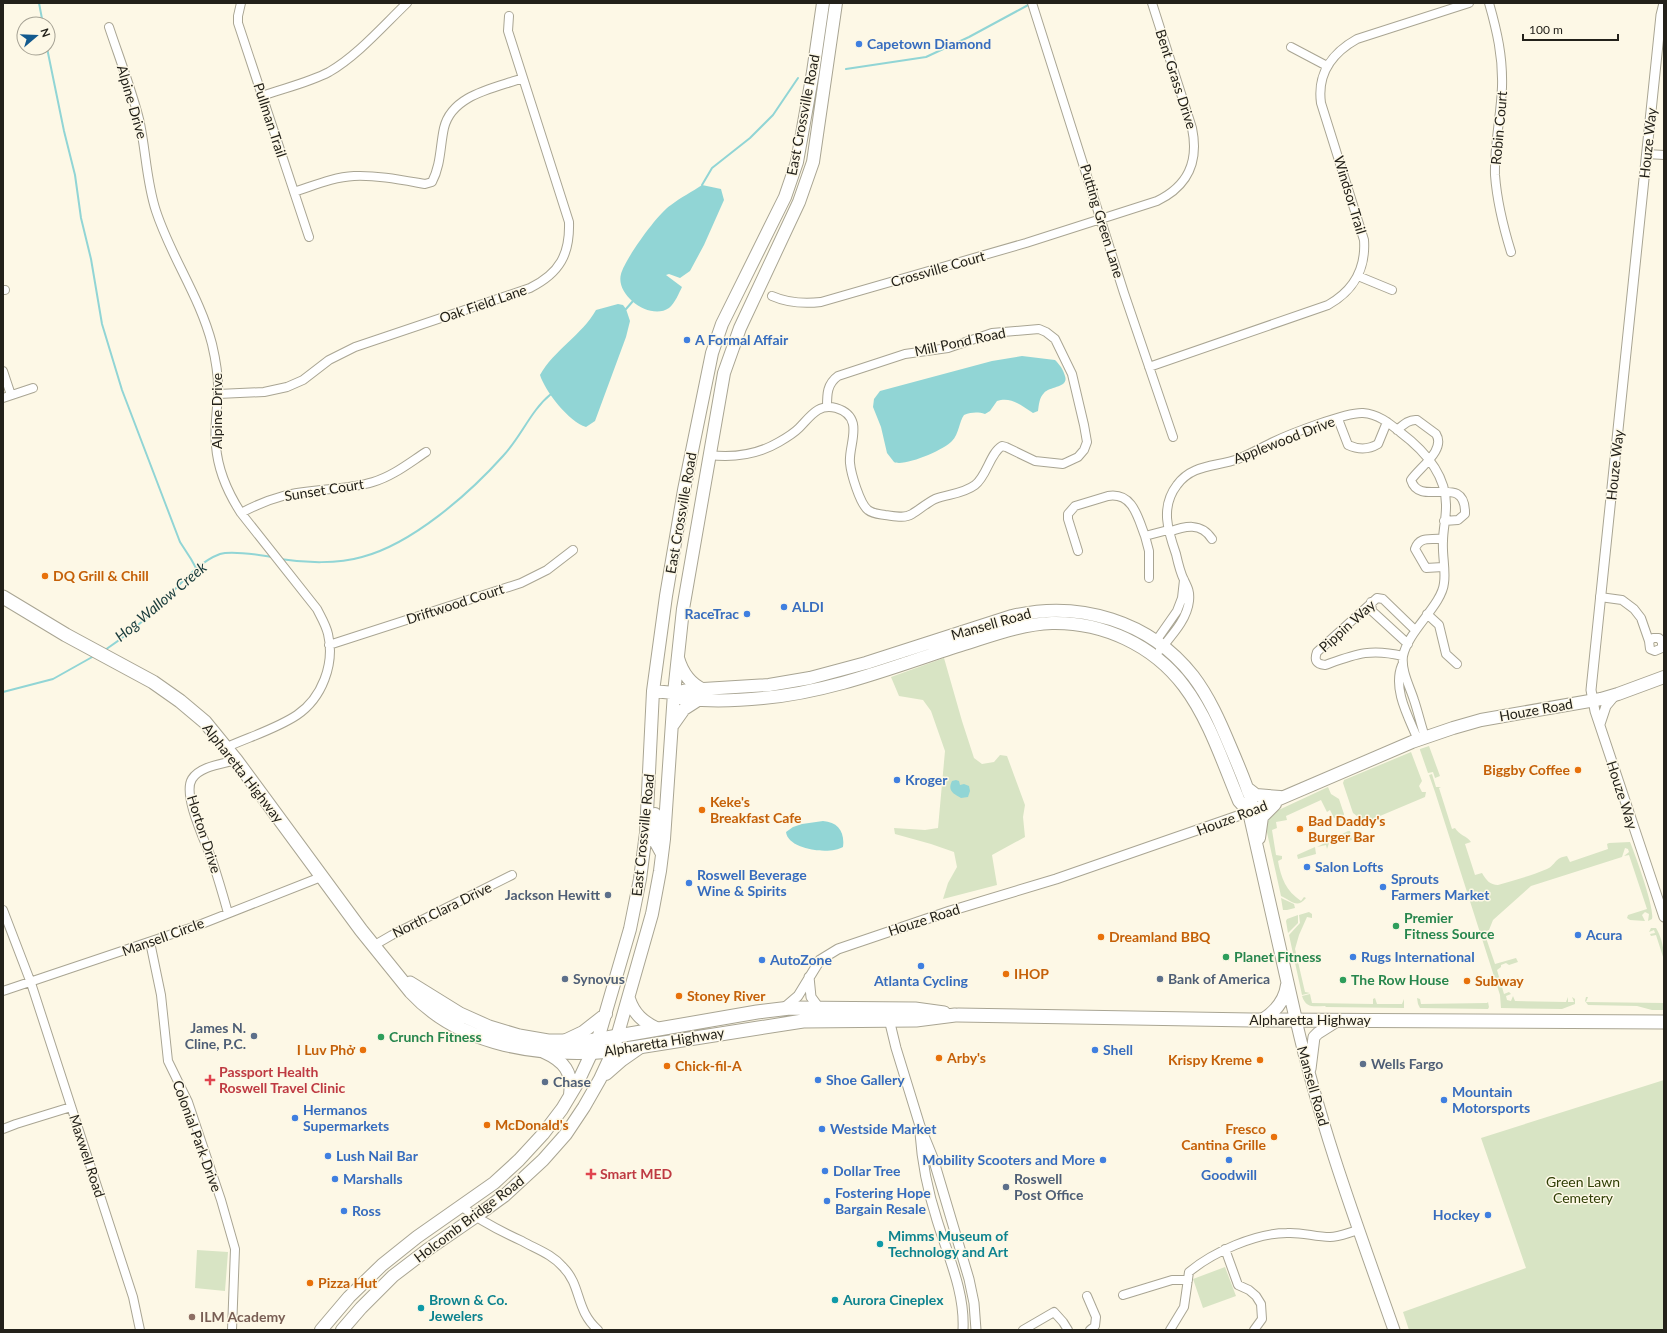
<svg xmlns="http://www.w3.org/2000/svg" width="1667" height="1333" viewBox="0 0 1667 1333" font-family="Lato,sans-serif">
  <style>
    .green { fill: #d8e4c4 }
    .water { fill: #91d5d5 }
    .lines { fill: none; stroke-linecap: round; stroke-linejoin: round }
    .stream { stroke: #91d5d5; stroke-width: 2 }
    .minor-casing { stroke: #a9a593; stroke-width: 10 }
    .tertiary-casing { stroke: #a9a593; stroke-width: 11 }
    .secondary-casing { stroke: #a9a593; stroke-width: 13 }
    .primary-casing { stroke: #a9a593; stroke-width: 14 }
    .trunk-casing { stroke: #a9a593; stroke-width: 15 }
    .minor { stroke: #fff; stroke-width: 8 }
    .tertiary { stroke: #fff; stroke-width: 9 }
    .secondary { stroke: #fff; stroke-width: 11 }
    .primary { stroke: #fff; stroke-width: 12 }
    .trunk { stroke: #fff; stroke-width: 13 }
    .shop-dot { fill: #3f7fe0; stroke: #fdf8e6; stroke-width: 1.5 }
    .food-dot { fill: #e8710a; stroke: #fdf8e6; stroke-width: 1.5 }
    .service-dot { fill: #5c6f8a; stroke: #fdf8e6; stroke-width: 1.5 }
    .leisure-dot { fill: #2e9e5b; stroke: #fdf8e6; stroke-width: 1.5 }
    .health-dot { fill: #e0444e; stroke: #fdf8e6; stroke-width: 1.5 }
    .culture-dot { fill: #0f9aa8; stroke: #fdf8e6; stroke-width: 1.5 }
    .education-dot { fill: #8d6e63; stroke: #fdf8e6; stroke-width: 1.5 }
    .labels { text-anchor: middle; stroke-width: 3; stroke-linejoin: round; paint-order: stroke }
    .shop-label { font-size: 14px; font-weight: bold; fill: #366cbe; stroke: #fdf8e6; text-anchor: start }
    .street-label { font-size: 14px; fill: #23211a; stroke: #fdf8e6 }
    .food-label { font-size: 14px; font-weight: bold; fill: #c56008; stroke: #fdf8e6; text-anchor: start }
    .service-label { font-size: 14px; font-weight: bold; fill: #4e5e75; stroke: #fdf8e6; text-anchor: start }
    .leisure-label { font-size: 14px; font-weight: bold; fill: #27864d; stroke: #fdf8e6; text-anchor: start }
    .health-label { font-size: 14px; font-weight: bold; fill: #be3a42; stroke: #fdf8e6; text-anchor: start }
    .park-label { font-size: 14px; fill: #2f3e05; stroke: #fdf8e6 }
    .culture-label { font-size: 14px; font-weight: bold; fill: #0d838f; stroke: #fdf8e6; text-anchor: start }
    .education-label { font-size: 14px; font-weight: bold; fill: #785e54; stroke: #fdf8e6; text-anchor: start }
    .water-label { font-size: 15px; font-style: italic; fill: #183a3a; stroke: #fdf8e6 }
  </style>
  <rect width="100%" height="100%" fill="#fdf8e6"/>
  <path class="green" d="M944,658L962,721L974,758L982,764L994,762L1000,755L1007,756L1025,805L1023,817L1025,837L992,855L997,885L943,899L948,883L957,867L954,852L931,844L895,834L894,828L925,830L938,828L945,751L931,711L923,700L899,696L891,677Z
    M1429,746L1440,776L1435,778L1433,772L1428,773L1420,750V749Z
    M1411,752L1422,781L1419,786L1422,792H1426L1425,797L1361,824L1362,829L1360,825L1357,826L1359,821L1357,816L1353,813L1343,783L1344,780Z
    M1432,774L1436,787H1441L1439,788L1452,829L1455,828C1459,835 1467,836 1471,842L1465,844L1475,875L1482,873C1486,880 1490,885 1498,885C1514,880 1531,876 1547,869C1556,865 1554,858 1567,856L1570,862L1608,849L1607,844L1609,843L1630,842C1635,854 1655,909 1652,919L1648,921L1649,914L1645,912L1642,915L1645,921L1630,920L1627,918L1628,915L1647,909L1629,855L1624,856L1629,852L1628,849L1625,848L1622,857L1531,886L1493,920L1489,930L1484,932L1495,964L1516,958L1518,962L1509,965L1506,963L1501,965V967L1497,970L1504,994L1509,992L1511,994L1506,996L1507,1000L1511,1001L1513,996L1515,1001L1566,1002L1568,997V1002H1574L1572,997L1575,999V1004L1562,1009L1501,1008L1500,995L1435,792L1429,775Z
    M1328,787L1331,794L1339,799L1344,814L1343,820L1340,821L1337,817L1334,818L1330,810L1327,812L1321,800L1286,816L1287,820L1276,822L1277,828L1272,830L1276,855L1282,856V859L1278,861C1281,878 1286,891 1301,901L1304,897L1306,898C1297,909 1292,901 1281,896L1266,828L1267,817L1270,814Z
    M1348,831H1350L1352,840L1348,841L1347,837L1329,843L1327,849L1326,845L1317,847Z
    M1315,847L1316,854L1298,859L1297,855Z
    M1281,898L1294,904L1295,908L1287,910H1283Z
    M1309,912L1312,914V918L1307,917L1299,935L1295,949L1305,992L1310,993L1302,995L1289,935L1300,923L1299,915Z
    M1298,915V923L1288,933L1286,921L1287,919Z
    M1651,928H1656C1662,938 1664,949 1664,960L1656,935L1651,936L1650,934L1655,933L1654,930L1649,932Z
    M1310,994L1312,1003L1373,1004V999L1375,998L1377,1004H1402L1404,999V1008L1326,1007L1325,1006C1315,1006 1306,1009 1302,996Z
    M1586,997H1588L1586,1002L1664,1003V1010H1652L1637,1006L1588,1005L1585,1001Z
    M1417,998L1420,999L1421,1004L1487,1003L1488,1002L1489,1007L1488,1009L1420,1008L1418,1004Z
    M1664,1080V1330H1409L1403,1312L1526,1268L1481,1138Z
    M197,1250L228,1252L225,1291L195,1288Z
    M1225,1267L1236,1296L1203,1308L1193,1279Z"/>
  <path class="water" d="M702,185L721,189L724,200L704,245L690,271L680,278L669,274L666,275L682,287C679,293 675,303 669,308C650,321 615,295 621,274C625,259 658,213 671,205C681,197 692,192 702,185Z
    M618,304L623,305L626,309L630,321L626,337L595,421L586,427C569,422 545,391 540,375C554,350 582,335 596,310Z
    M1022,356L1055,360C1060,365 1063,369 1065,376C1069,388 1050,386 1044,393C1039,398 1039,405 1038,411L1033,413C1022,406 1011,396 997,401L990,411L985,414C978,412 972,412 964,415C959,422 959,434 952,441C944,450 904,467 894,462L887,453L881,427L873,407L874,399L880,391L992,361Z
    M956,780L959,781L960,785L964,784L969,786L970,791L968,797L961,798C954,794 947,791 952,781Z
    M823,821C838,822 845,832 843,847C830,855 788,850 786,832L793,827L802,824Z"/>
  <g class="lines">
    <path class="stream" d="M39,3L43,24
      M47,48L64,131L75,175L81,218L91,259L102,324L122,390L167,508L180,542L191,559L196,568
      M846,69L926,57L969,37L1030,4
      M702,185L712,168L750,138L773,115L798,78
      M626,309L633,301
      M280,559C305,563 338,564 362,557C412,544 469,494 503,456C521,437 531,410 551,394
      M105,650C123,638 140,624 155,610C174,592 195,563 220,554C232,550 259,555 272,557
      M3,692L53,679L94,656"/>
    <g class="minor-casing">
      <path id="minor" d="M241,3L238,16V23L309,237
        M1032,3L1124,293L1173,437
        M1489,3C1497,31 1503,57 1502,87C1501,116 1494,146 1495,175C1497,202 1503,226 1511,252
        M109,27C119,57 131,88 139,119C146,149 146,181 156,211C171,257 200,297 212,344C216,361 219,378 218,395C217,412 214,429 216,446C218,471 228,493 241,513L317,609C321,617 326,625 328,634C335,664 322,698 297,715C276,729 249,737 227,747
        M1291,47L1327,66
        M262,96C284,88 308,83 329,72C357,56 383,26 407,3
        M1647,154L1664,155
        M294,192C313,186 333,177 354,176C377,175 402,180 425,184L432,182C441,165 440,146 444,128C452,94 496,88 523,78
        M1358,276L1392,290
        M3,290H5
        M772,296C788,303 804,304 821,302L1026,243L1157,201C1188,186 1199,162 1192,128L1152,3
        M1149,367L1328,305C1353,291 1366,269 1364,240L1321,103C1317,74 1332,53 1357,39L1469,3
        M3,371L11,395
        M218,394L264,392L287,387L303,380L329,360L355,347L530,288C560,273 570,254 569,222L508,31L509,16
        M3,398L33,388
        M1338,419L1348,445C1359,450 1368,450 1378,444L1387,422
        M1397,430C1403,425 1409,419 1417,420L1436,434C1446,450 1420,467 1411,480C1420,509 1466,471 1465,514L1458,520L1444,521
        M709,455C734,458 757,455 779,442C786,438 793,434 799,428C810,417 818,403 836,408C866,417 848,445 850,463C851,474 860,504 868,510C873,514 879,514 885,515C894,516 904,519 912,514C920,509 927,503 935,499C948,494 963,494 975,485C987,476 990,453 1002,446L1006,447L1035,461L1063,464L1078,457L1084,450L1087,442L1084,425L1072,374L1055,339L1046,332L1039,329L992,333L948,348L905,354L838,376C827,384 827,394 827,407
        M241,513C254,506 268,500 283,496C312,488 344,491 373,482C393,476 409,463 426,452
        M1169,532C1185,526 1201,522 1212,539
        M1443,538C1431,541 1420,535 1415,549L1426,568L1443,567
        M1078,551L1068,519V514L1075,506L1108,496C1133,492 1138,518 1145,536
        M1149,578V551L1145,536L1168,530
        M1600,597L1622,600L1634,609L1641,618L1649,641L1650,649L1655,651L1662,648V642L1659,638H1653L1649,641
        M1371,602L1372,611L1408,644
        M1427,614L1439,625L1446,654L1457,664
        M1156,641L1177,611L1182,598L1184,580
        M329,645L521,583L547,570L573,550
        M1160,650C1171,636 1187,620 1189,601C1190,592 1188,588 1184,580C1180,572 1178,563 1176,554C1168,531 1160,507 1177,485C1192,464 1216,467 1238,459C1250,454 1261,448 1273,442C1290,434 1346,412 1363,413C1378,414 1389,423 1400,432C1424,450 1447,475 1446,507C1446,519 1443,530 1443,541C1442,555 1446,570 1444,583C1442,605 1408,631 1403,656C1401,671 1410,687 1414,700C1418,712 1421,725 1425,737
        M1403,656C1370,648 1356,654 1325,665C1316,664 1314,660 1317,652L1377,598L1383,599L1415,630
        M1402,665C1392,689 1409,718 1418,740
        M3,910L31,983L133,1297L140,1330
        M228,913C223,895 218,878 212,860C206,843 182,795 192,779C200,766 223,764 236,760
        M150,942L161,995L168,1061L188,1102L221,1200L235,1249L232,1330
        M373,946L392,935L512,875
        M3,991L199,925L321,877
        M3,1129L16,1124L71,1107
        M461,1206C480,1221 500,1231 522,1241C536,1249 552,1254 563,1267C582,1286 575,1310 598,1330
        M1225,1249L1238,1285L1249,1290L1256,1296L1261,1304L1262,1319L1254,1330
        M1123,1295L1172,1280H1188
        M1087,1296L1096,1317L1095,1326L1090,1330
        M1023,1330L1054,1312L1063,1322L1068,1330
        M1170,1330L1184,1307L1189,1272C1213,1252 1256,1233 1287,1233C1302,1232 1315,1237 1330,1237C1339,1237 1350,1232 1359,1230"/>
    </g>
    <g class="tertiary-casing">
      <path id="tertiary" d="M1664,3L1661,15L1591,690L1595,711L1664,917
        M1600,724L1606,706L1616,694
        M809,977L811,997L819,1008
        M784,1008L798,996L820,960L838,949L950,911L1056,879L1249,812
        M888,1015L896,1048L920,1126L933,1158L969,1279L974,1303L976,1330
        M920,1133C922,1163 928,1192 937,1220C948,1256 965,1292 963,1330"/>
    </g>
    <g class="secondary-casing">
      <path id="secondary" d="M1296,1020C1320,1126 1358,1228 1394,1330
        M1310,1069L1314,1037L1318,1033L1337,1021"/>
    </g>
    <g class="primary-casing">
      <path id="primary" d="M678,658C682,672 690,684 704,690
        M653,691L674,693L687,690L769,685L810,678L866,663L1012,616C1079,600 1150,621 1193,676C1209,697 1220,722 1230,746C1236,760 1242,774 1247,788C1248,792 1251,796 1251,800C1252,804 1250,808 1249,812L1296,1020
        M674,693C677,695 681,698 686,699C690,701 697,700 702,700C723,701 743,700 763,698C832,692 898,665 964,644C993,635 1022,624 1052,623C1103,622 1153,645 1184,686C1209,719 1223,763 1239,801L1249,812
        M672,726L684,709L698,700
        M1247,788L1256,795L1280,797
        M1249,812L1412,742L1453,728L1481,720L1601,699L1618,694L1664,677
        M655,814V841L662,854
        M1259,838L1262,817L1275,804
        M629,999C634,1014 643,1022 658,1029
        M1262,1020C1275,1012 1285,1000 1287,985
        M564,1041L583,1032L606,1014
        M544,1052C564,1061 573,1072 570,1095
        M606,1074L622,1060L642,1046
        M321,1330L349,1297L382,1265L417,1237L494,1183L519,1160L543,1134L562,1109L577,1084L598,1039L630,929L640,879L646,833L653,691L666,596L684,490L712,353L722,324L785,197L797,162L813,72L823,3
        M342,1330L361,1308L393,1276L427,1250L475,1217L504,1196L543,1160L566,1134L584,1107L600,1079L613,1051L652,914L660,871L664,839L674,693L683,609L724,373L740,328L799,202L813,162L836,3"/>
    </g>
    <g class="trunk-casing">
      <path id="trunk" d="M3,597L66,635L153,682L180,701L205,722L236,760L361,930L411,992C462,1047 542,1057 613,1051L803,1021L916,1020L955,1015
        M410,983L460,1014L489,1027L519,1036L548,1041H589L757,1012L790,1008L915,1009L944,1013
        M958,1015L1251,1020L1664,1022"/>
    </g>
    <use href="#minor" class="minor"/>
    <use href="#tertiary" class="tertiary"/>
    <use href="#secondary" class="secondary"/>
    <use href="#primary" class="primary"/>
    <use href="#trunk" class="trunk"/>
  </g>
  <g class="shop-dot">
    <circle cx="859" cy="44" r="4"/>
    <circle cx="687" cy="340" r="4"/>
    <circle cx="784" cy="607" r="4"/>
    <circle cx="747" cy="614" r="4"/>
    <circle cx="897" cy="780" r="4"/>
    <circle cx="1307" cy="867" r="4"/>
    <circle cx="689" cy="883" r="4"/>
    <circle cx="1383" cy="887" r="4"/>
    <circle cx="1578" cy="935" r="4"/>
    <circle cx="1353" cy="957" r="4"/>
    <circle cx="762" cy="960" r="4"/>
    <circle cx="921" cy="966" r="4"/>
    <circle cx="1095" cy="1050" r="4"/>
    <circle cx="818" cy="1080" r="4"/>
    <circle cx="1444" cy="1100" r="4"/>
    <circle cx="295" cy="1118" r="4"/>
    <circle cx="822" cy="1129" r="4"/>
    <circle cx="328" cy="1156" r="4"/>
    <circle cx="1103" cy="1160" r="4"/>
    <circle cx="1229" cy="1160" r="4"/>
    <circle cx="825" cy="1171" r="4"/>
    <circle cx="335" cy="1179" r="4"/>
    <circle cx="827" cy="1201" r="4"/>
    <circle cx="344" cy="1211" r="4"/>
    <circle cx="1488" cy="1215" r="4"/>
  </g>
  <g class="food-dot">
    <circle cx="45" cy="576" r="4"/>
    <circle cx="1578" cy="770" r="4"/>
    <circle cx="702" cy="810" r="4"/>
    <circle cx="1300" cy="829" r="4"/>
    <circle cx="1101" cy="937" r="4"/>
    <circle cx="1006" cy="974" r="4"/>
    <circle cx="1467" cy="981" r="4"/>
    <circle cx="679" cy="996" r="4"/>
    <circle cx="363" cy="1050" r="4"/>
    <circle cx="939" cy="1058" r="4"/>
    <circle cx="1260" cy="1060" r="4"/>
    <circle cx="667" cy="1066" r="4"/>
    <circle cx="487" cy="1125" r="4"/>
    <circle cx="1274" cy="1137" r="4"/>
    <circle cx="310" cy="1283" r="4"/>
  </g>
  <g class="service-dot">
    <circle cx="608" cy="895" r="4"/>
    <circle cx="565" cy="979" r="4"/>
    <circle cx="1160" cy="979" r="4"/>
    <circle cx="254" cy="1036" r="4"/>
    <circle cx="1363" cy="1064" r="4"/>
    <circle cx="545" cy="1082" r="4"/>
    <circle cx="1006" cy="1187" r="4"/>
  </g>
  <g class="leisure-dot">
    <circle cx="1396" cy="926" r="4"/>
    <circle cx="1226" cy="957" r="4"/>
    <circle cx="1343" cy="980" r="4"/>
    <circle cx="381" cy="1037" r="4"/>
  </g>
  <g class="health-dot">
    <path d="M208 1074h4v4h4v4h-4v4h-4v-4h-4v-4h4z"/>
    <path d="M589 1168h4v4h4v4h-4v4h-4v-4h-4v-4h4z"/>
  </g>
  <g class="culture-dot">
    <circle cx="880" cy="1244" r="4"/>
    <circle cx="835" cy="1300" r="4"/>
    <circle cx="421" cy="1308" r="4"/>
  </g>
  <circle class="education-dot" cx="192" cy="1317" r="4"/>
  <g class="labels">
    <g class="shop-label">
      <text x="867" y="49">Capetown Diamond</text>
      <text x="695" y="345">A Formal Affair</text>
      <text x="792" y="612">ALDI</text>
      <text x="739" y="619" text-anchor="end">RaceTrac</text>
      <text x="905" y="785">Kroger</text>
      <text x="1315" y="872">Salon Lofts</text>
      <text x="697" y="880">Roswell Beverage<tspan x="697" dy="16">Wine &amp; Spirits</tspan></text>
      <text x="1391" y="884">Sprouts<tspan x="1391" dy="16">Farmers Market</tspan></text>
      <text x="1586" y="940">Acura</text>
      <text x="1361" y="962">Rugs International</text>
      <text x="770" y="965">AutoZone</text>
      <text x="921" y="986" text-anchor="middle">Atlanta Cycling</text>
      <text x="1103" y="1055">Shell</text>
      <text x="826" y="1085">Shoe Gallery</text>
      <text x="1452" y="1097">Mountain<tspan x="1452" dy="16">Motorsports</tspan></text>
      <text x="303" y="1115">Hermanos<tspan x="303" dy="16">Supermarkets</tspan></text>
      <text x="830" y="1134">Westside Market</text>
      <text x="336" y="1161">Lush Nail Bar</text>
      <text x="1095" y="1165" text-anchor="end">Mobility Scooters and More</text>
      <text x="833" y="1176">Dollar Tree</text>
      <text x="1229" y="1180" text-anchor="middle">Goodwill</text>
      <text x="343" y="1184">Marshalls</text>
      <text x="835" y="1198">Fostering Hope<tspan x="835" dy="16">Bargain Resale</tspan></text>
      <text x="352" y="1216">Ross</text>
      <text x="1480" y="1220" text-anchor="end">Hockey</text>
    </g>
    <g class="street-label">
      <text transform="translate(1176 79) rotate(72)" y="5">Bent Grass Drive</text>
      <text transform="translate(132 102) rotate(74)" y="5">Alpine Drive</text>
      <text transform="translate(803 115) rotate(-79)" y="5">East Crossville Road</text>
      <text transform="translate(270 120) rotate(72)" y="5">Pullman Trail</text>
      <text transform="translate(1499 128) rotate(-85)" y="5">Robin Court</text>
      <text transform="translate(1648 143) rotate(-84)" y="5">Houze Way</text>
      <text transform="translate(1350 195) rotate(73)" y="5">Windsor Trail</text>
      <text transform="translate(1102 221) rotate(73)" y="5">Putting Green Lane</text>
      <text transform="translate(938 269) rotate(-16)" y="5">Crossville Court</text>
      <text transform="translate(483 304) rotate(-19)" y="5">Oak Field Lane</text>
      <text transform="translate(960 342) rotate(-12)" y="5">Mill Pond Road</text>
      <text transform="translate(217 411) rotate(-90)" y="5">Alpine Drive</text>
      <text transform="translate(1284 440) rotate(-21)" y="5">Applewood Drive</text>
      <text transform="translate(1615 465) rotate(-84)" y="5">Houze Way</text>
      <text transform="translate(324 490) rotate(-9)" y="5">Sunset Court</text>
      <text transform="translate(681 513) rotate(-80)" y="5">East Crossville Road</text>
      <text transform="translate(455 604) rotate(-18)" y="5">Driftwood Court</text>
      <text transform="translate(991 624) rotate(-16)" y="5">Mansell Road</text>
      <text transform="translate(1347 626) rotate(-42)" y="5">Pippin Way</text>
      <text transform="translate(1536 710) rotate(-10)" y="5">Houze Road</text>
      <text transform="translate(243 773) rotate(52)" y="5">Alpharetta Highway</text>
      <text transform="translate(1622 795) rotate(72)" y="5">Houze Way</text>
      <text transform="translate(1232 818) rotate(-21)" y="5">Houze Road</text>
      <text transform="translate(204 834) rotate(72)" y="5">Horton Drive</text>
      <text transform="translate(643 835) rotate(-84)" y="5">East Crossville Road</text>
      <text transform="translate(442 910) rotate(-26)" y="5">North Clara Drive</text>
      <text transform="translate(924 920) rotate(-18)" y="5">Houze Road</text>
      <text transform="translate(163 937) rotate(-20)" y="5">Mansell Circle</text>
      <text x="1310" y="1025">Alpharetta Highway</text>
      <text transform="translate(664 1042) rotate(-9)" y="5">Alpharetta Highway</text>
      <text transform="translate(1313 1086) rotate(74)" y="5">Mansell Road</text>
      <text transform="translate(197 1136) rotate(70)" y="5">Colonial Park Drive</text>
      <text transform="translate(87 1156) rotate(72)" y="5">Maxwell Road</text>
      <text transform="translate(469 1219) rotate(-37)" y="5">Holcomb Bridge Road</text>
    </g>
    <g class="food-label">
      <text x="53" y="581">DQ Grill &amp; Chill</text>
      <text x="1570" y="775" text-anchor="end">Biggby Coffee</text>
      <text x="710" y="807">Keke's<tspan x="710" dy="16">Breakfast Cafe</tspan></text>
      <text x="1308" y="826">Bad Daddy's<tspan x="1308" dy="16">Burger Bar</tspan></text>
      <text x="1109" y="942">Dreamland BBQ</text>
      <text x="1014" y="979">IHOP</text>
      <text x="1475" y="986">Subway</text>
      <text x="687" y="1001">Stoney River</text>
      <text x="355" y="1055" text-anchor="end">I Luv Phở</text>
      <text x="947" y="1063">Arby's</text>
      <text x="1252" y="1065" text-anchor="end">Krispy Kreme</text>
      <text x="675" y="1071">Chick-fil-A</text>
      <text x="495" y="1130">McDonald's</text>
      <text x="1266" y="1134" text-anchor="end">Fresco<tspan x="1266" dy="16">Cantina Grille</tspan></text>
      <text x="318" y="1288">Pizza Hut</text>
    </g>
    <g class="service-label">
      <text x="600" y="900" text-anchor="end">Jackson Hewitt</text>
      <text x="573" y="984">Synovus</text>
      <text x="1168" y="984">Bank of America</text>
      <text x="246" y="1033" text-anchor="end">James N.<tspan x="246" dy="16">Cline, P.C.</tspan></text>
      <text x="1371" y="1069">Wells Fargo</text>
      <text x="553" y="1087">Chase</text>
      <text x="1014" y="1184">Roswell<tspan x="1014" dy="16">Post Office</tspan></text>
    </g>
    <g class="leisure-label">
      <text x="1404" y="923">Premier<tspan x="1404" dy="16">Fitness Source</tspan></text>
      <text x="1234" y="962">Planet Fitness</text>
      <text x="1351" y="985">The Row House</text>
      <text x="389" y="1042">Crunch Fitness</text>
    </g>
    <g class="health-label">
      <text x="219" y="1077">Passport Health<tspan x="219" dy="16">Roswell Travel Clinic</tspan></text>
      <text x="600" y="1179">Smart MED</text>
    </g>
    <g class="park-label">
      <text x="1583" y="1187">Green Lawn<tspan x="1583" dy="16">Cemetery</tspan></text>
    </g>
    <g class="culture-label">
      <text x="888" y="1241">Mimms Museum of<tspan x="888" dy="16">Technology and Art</tspan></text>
      <text x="429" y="1305">Brown &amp; Co.<tspan x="429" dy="16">Jewelers</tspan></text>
      <text x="843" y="1305">Aurora Cineplex</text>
    </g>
    <g class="education-label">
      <text x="200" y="1322">ILM Academy</text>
    </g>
    <g class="water-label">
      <text transform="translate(161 602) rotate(-40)" y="5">Hog Wallow Creek</text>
    </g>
  </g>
  <rect width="1667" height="1333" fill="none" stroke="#23211a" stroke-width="8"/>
  <g transform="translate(36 36) rotate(71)"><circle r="19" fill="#fdf8e6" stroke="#a6a294"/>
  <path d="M0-3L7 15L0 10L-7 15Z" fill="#135a8e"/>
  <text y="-6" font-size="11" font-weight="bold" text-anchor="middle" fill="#23211a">N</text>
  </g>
  <path d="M1523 34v6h95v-6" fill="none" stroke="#23211a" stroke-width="2"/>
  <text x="1529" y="34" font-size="12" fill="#23211a" stroke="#fdf8e6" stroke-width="3" paint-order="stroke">100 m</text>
</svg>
